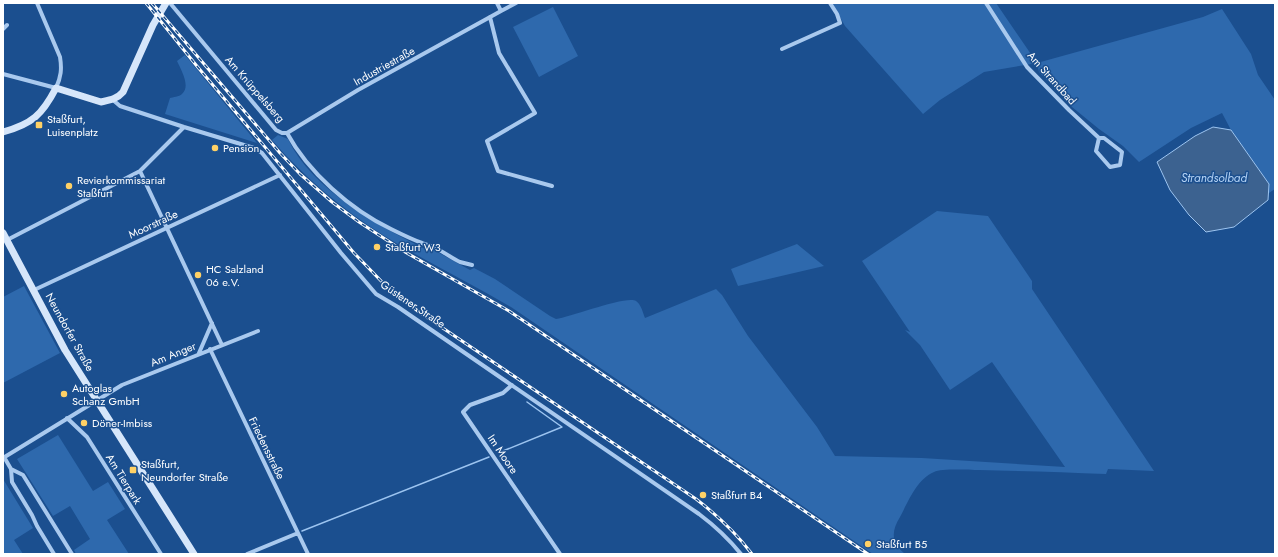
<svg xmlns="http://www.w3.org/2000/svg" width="1278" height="557" viewBox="0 0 1278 557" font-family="Jost,sans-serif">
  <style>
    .green { fill: #2e69ad }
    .water { fill: #3c6290; stroke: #9cc4f0 }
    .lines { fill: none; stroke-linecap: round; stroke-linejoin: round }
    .stream { stroke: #9cc4f0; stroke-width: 1.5 }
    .street { stroke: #a9c9ee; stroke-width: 4 }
    .secondary { stroke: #d6e6fa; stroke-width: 7 }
    .rail-casing { stroke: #fff; stroke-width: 3 }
    .rail { stroke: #1b4f8f; stroke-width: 1.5; stroke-dasharray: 4.5; stroke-linecap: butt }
    .poi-dot { fill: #ffd166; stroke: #1b4f8f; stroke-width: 1.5 }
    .labels { text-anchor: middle; stroke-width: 3; stroke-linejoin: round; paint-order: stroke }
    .street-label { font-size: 11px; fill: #fff; stroke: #1b4f8f }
    .poi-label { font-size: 11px; fill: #fff; stroke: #1b4f8f; text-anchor: start }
    .water-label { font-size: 12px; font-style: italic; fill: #b5d3f5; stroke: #1b4f8f }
  </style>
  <rect width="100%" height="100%" fill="#1b4f8f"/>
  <path class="green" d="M832,3H996L1037,63L1203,17L1222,9L1251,54L1258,75L1275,100V189L1269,193V184L1231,130L1222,113L1191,128L1139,162L1123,146L1099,129L1072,107L1039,72L1037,63L984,72L940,100L923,114L845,26Z
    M553,7L578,56L539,77L513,27Z
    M185,55L257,143L165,114L170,98C173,97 179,97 182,94C191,86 181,70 177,61Z
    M278,135L288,139C312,190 379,226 427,250L433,249L441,254L470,270L474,268L495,279L550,316L556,319C571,317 627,295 636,301C641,304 643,313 645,318L716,289L722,295L748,336L817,427L835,456L922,458L1065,467L992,362L950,390L920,345L905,330L910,332L862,261L937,211L988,216L1032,281V289L1154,471L1108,469L1106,474C1064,472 1021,471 979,470C969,470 942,468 934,472C917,479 908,502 900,517C891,532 891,542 905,554H873L511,307C469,282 424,261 383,235C342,209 304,177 272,140Z
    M797,244L824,266L738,286L731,269Z
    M24,286L60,353L3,383V297Z
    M58,435L93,491L108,482L125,509L107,520L129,554H76L74,550L90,539L70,506L53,516L17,459Z
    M3,479L33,528L14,540L23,554H3Z"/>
  <path class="water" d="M1213,127L1231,130L1269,184L1268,200L1234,227L1206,232L1189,215L1170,190L1157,162L1195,136Z"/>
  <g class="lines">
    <path class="stream" d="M498,453L562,427L527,402
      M302,531L489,457"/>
    <path class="street" d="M170,3L276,130L282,133H287C308,172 351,210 391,229C401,234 411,239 422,243C426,245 430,245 433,247C443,251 451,258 460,262C464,263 468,264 472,265
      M986,3L1027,67L1069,110L1099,138H1104L1122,152L1120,165L1110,167L1096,151L1099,138
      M501,11L516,3
      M490,17L499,53L535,113L487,141L498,171L552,186
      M3,29L7,25
      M782,49L840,23L837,14L830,3
      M3,74L56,88C61,77 62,69 60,57L37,3
      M113,100L120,106L184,127L254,148L262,153L341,253L376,294L398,307L699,514C715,526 728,538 741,554
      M287,133L358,90L501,11L497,3
      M140,171L222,345
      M7,240L140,171L184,127
      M34,290L280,175
      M210,349L308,554
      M199,353L212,323
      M512,385L503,393L470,405L463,412L560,554
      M67,418L87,437L161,554
      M4,457L11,469L12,482L32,515L37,526L54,554
      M3,458L122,385L258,331
      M11,469L23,475L72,554
      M247,554L298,533"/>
    <path class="secondary" d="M3,132C32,124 42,115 56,88L101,102C110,100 117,99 123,92L153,25L166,3
      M3,233L65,350L194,554"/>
    <g class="rail-casing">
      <path id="rail" d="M146,3L196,65L354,253L384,284L419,312L696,499C717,515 736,533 752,554
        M152,3L280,153L300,174L332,202L359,222L405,252L509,311L868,554"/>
    </g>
    <use href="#rail" class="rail"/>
  </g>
  <g class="poi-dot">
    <rect x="35" y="121" width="8" height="8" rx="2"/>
    <circle cx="215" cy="148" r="4"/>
    <circle cx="69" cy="186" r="4"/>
    <circle cx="377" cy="247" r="4"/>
    <circle cx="198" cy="275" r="4"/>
    <circle cx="64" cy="394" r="4"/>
    <circle cx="84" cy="423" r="4"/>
    <rect x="129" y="466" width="8" height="8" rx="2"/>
    <circle cx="703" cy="495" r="4"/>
    <circle cx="868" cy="544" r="4"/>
  </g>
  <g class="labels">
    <g class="street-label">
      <text transform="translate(384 66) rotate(-29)" y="4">Industriestraße</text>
      <text transform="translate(1052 78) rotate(48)" y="4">Am Strandbad</text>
      <text transform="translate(255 89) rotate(49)" y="4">Am Knüppelsberg</text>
      <text transform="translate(153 224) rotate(-25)" y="4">Moorstraße</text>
      <text transform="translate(413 304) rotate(34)" y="4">Güstener Straße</text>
      <text transform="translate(70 332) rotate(61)" y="4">Neundorfer Straße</text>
      <text transform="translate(173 354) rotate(-22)" y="4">Am Anger</text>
      <text transform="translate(267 448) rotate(64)" y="4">Friedensstraße</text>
      <text transform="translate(503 454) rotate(56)" y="4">Im Moore</text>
      <text transform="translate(124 479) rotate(58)" y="4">Am Tierpark</text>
    </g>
    <g class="poi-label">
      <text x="47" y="123">Staßfurt,<tspan x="47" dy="13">Luisenplatz</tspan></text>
      <text x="223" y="152">Pension</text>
      <text x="77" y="184">Revierkommissariat<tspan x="77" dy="13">Staßfurt</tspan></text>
      <text x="385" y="251">Staßfurt W3</text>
      <text x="206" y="273">HC Salzland<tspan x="206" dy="13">06 e.V.</tspan></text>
      <text x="72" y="392">Autoglas<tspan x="72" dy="13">Schanz GmbH</tspan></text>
      <text x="92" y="427">Döner-Imbiss</text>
      <text x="141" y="468">Staßfurt,<tspan x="141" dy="13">Neundorfer Straße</tspan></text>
      <text x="711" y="499">Staßfurt B4</text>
      <text x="876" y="548">Staßfurt B5</text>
    </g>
    <g class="water-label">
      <text x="1214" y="182">Strandsolbad</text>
    </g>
  </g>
  <rect width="1278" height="557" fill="none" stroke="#ffffff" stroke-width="8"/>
</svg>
